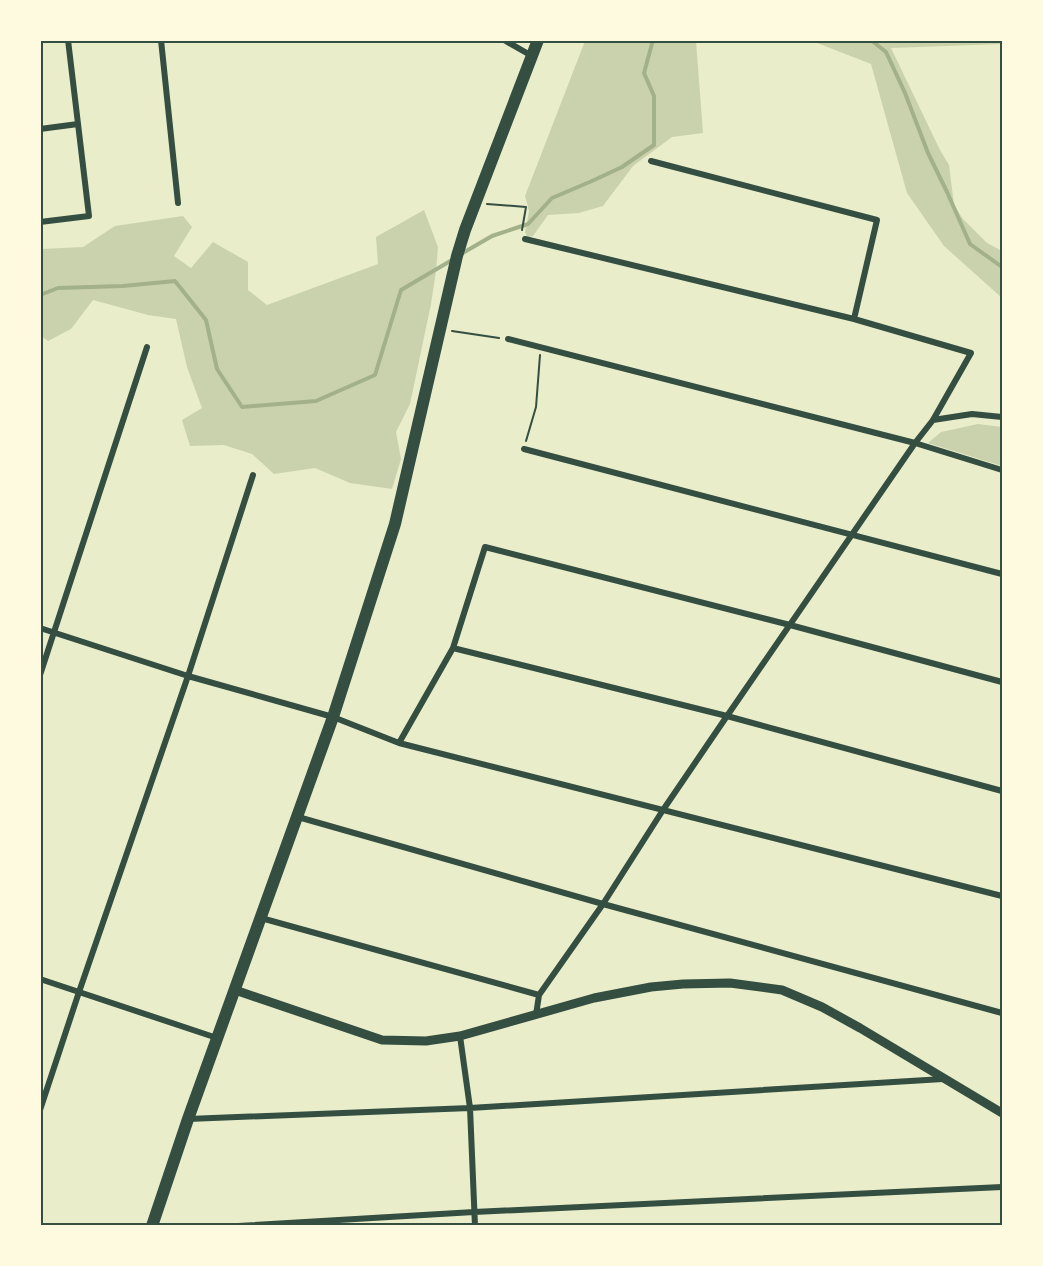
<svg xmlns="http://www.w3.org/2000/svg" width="1043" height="1266" viewBox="0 0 1043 1266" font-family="'DejaVu Sans',sans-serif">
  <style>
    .green { fill: #cad2ad }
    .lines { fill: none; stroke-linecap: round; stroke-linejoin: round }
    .stream { stroke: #a3b18a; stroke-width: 4 }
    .path { stroke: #344e41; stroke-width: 2 }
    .minor { stroke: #344e41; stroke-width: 6 }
    .tertiary { stroke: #344e41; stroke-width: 9 }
    .primary { stroke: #344e41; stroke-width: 12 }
    .neatline { fill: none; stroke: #344e41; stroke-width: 2 }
  </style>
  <rect width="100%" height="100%" fill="#e9edc9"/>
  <path class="green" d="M585,41H696L703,133L672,137L633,166L603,206L579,213L548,215L533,236L527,237L525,232L529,211L525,196Z
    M812,41H1002V44L891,48L940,150L949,165L954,205L963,219L987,243L1002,251V298L944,246L907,193L871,64Z
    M424,210L438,247L436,271L431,304L410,404L396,432L401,459L392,489L350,483L315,468L274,474L252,454L224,445L190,446L182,420L202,408L187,367L176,319L148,315L93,300L71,329L48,341L41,336V249L83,247L115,226L183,216L192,227L174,256L191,268L213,242L248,262V290L267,305L378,264L376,237Z
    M978,424L1002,427V466L928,443L941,432Z"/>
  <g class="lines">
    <path class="stream" d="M871,40L886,52L905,93L928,153L947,192L970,244L1002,267
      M461,254L492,236L528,224L552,198L592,181L622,167L654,145V96L644,73L653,40
      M40,295L58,288L123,286L175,281L206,320L217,369L242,407L316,401L375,375L401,290L452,260"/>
    <path class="path" d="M487,204L526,207L522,230
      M452,331L499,338
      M526,441L536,407L540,355"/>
    <path class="minor" d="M161,40L178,203
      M504,40L532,56
      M40,129L78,124
      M651,161L877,220L854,319
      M40,222L89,216L68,40
      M525,239L854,319L971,353L933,420L915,443L727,716L663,810L603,904L539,995L536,1015
      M508,339L915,443L1002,470
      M933,420L972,414L1002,417
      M524,449L1002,574
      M40,628L188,676L333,717L399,743L1002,896
      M453,648L727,716L1002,791
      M40,675L147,347
      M399,743L453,648L485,547L790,625L1002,682
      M298,817L603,904L1002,1013
      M261,918L539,995
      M40,979L217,1038
      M460,1036L470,1108L475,1226
      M40,1110L79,992L188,676L253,475
      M188,1119L470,1108L943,1079
      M238,1226L474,1212L1002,1187"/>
    <path class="tertiary" d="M235,990L382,1040L426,1041L460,1036L594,998L651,987L683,984L730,983L782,990L822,1007L860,1028L1002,1113"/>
    <path class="primary" d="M152,1226L188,1119L333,717L395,524L457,256L465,230L538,40"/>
  </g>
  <rect width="1043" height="1266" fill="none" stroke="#fefae0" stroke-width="84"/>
  <rect x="42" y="42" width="959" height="1182" class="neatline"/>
</svg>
